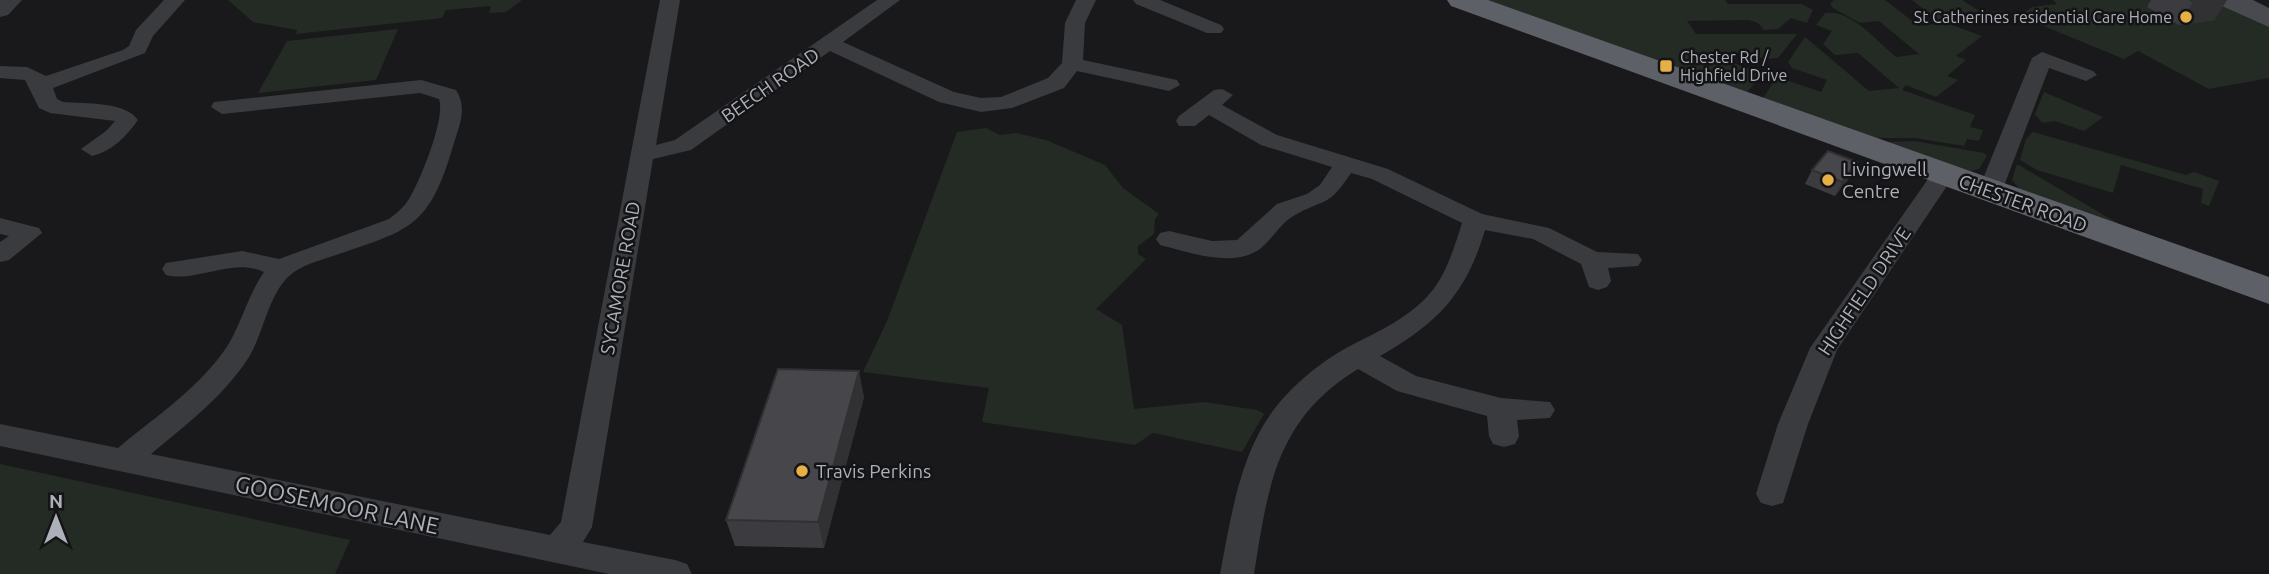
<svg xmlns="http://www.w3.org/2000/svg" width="2269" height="574" viewBox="0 0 2269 574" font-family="Ubuntu,sans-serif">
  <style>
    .green { fill: #232b24 }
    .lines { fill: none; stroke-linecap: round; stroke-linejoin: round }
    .minor { fill: #3a3b3f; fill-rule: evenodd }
    .tertiary { fill: #3a3b3f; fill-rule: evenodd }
    .secondary { fill: #484a4f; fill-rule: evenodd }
    .trunk { fill: #5e6067; fill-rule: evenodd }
    .wall { fill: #3c3c40 }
    .shaded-wall { fill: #313134 }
    .building { fill: #46464b; stroke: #313134; stroke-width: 2 }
    .poi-dot { fill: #e6b046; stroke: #141416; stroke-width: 2.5 }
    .labels { text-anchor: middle; stroke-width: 5; stroke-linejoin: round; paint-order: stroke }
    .far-poi-label { font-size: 16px; fill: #acb0b9; stroke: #141416; text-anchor: end }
    .street-label { font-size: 19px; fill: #acb0b9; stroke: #141416 }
    .poi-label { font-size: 19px; fill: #acb0b9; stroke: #141416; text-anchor: start }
    .near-street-label { font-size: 23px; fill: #acb0b9; stroke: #141416 }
  </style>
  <rect width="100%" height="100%" fill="#19191b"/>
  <path class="green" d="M228,0H522L506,12L489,13L491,6L446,10L442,18L296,34L297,30L253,22Z
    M1484,0H1725L1728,4H1802L1813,10L1807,23L1791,18L1778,29L1764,30L1758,23L1749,20L1687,21L1696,34H1797L1778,58L1765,59L1740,51L1733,63L1764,73L1747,92Z
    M1834,0H1885L1919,26L1941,23L1912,0H1962L1981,12L2006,11L1945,19L1944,22L1982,36L1956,56L1966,60L1947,76L1958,80L1936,97L1906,85L1902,90L1975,115L1970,127L1983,130L1979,141L1967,139L1964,146L1915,138H1876L1763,98L1777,77L1821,92L1827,80L1792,68L1788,62L1805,37L1869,91L1899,88L1858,53L1835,55L1823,44L1832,31L1816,25L1825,13C1851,9 1877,41 1896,57L1919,54L1879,21L1860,23L1833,8L1830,4Z
    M2053,0H2218L2269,26V78L2209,89L2138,51L2124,59L2019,16L2032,7L2057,4Z
    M398,29L376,80L258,93L287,41Z
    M2044,92L2103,117L2084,131L2055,121L2042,123L2035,114Z
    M986,128L1000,135L1016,133L1046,140L1105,165L1123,188L1159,214L1155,219L1154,234L1138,246V254L1146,259L1096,309L1122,325L1134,409L1204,402L1257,410L1264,414L1242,452L1153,433L1135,445L982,422L989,388L863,372L887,321L957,132Z
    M2033,132L2186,175L2194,172L2219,181L2209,206L2201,203L2203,189L2121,165L2113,193L2037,170L2020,160L2026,139Z
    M1914,141L1984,153L1987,156L1979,169L1970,171L1883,142Z
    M2017,164L2131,231L2020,189L2012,180Z
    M0,464L350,540L335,574H0Z"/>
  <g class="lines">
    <path class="minor" d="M164,0H185L153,36L145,53L53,88L57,99L63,102C85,104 125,101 138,120C126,137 112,151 92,156L81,149L106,131L115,121L50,113L39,108L25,80L0,78V66L27,67L46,76L123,50L129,46L136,30Z
      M660,0H680L656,145L675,140L877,0H900L843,42L954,92L981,98L1001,97L1048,78L1062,63L1065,23L1076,0H1096L1085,23L1083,60L1177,80L1180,85L1169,91L1077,71L1064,88L1012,108L981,112L939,102L830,51L691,150L653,159L592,527L583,542L675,560L687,564L692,574H609L0,446V424L118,448C156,416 201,387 228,345C242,322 248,295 264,272C232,257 197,283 166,275L162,269L166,263L242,251L279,259L389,219C397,213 404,207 409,199C420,181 446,118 439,99L420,93L222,114L211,107L214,102L421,80L456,90C468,109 459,126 453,146C429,229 409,230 333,256C318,261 301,265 289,276C268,296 264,332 249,357C224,396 186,425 151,454L550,535L561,522Z
      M1133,0H1160L1221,25L1224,29L1221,33H1207L1136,4Z
      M2042,52L2093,71L2097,75L2086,81L2049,68L2002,191L1998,196H1982L1978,191L2032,58Z
      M1222,89L1233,95L1222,105L1277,135L1388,169L1482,214L1549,228L1597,252L1638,254L1642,260L1638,266L1608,268L1611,281L1607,287L1598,290L1589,287L1581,264L1533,239L1485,230C1466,294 1438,323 1380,356L1416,376L1501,398L1550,402L1555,410L1550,418L1517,420L1519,436L1515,444L1504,447L1493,444L1489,436L1487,416L1397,391L1358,369C1276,419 1268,486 1254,574H1220C1231,518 1239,455 1275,408C1294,384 1322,361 1348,347C1379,331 1414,316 1435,287C1448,269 1455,245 1462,223L1372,179L1351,173C1328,207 1329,197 1297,214C1283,220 1273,238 1261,248C1235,269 1188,252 1160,245L1156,239L1160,233L1169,231L1212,241L1237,240L1277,204L1307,194L1320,185L1332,167L1261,145L1209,115L1195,126H1179L1176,121L1179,116L1214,90Z
      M1943,167L1951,169L1955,174L1837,350L1808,424L1783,503L1772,506L1761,503L1756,494L1778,424L1810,348L1935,169Z
      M0,218L39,228L42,233L9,260L0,262V242L9,236L0,234Z"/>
    <path class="tertiary" d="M0,0H22L8,15L0,17Z"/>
    <path class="secondary" d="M2219,0H2253L2269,8V27L2222,6Z"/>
    <path class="trunk" d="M1447,0H1488L2269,277V304L1451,6Z"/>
  </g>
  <path class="wall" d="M2151,0H2227L2214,20L2179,25L2147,7Z
    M1812,170L1851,176L1835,196L1805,184Z
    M864,397L824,548L735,546L726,520Z"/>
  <path class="shaded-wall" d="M2207,0H2227L2214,20L2179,25L2193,2Z
    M1857,162L1851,176L1835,196L1842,182Z
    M859,371L864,397L824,548L818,522Z"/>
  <path class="building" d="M2190,0H2207L2193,2Z
    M1828,151L1857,162L1842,182L1812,170Z
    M778,369L859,371L818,522L726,520Z"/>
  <g class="poi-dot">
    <circle cx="2186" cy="17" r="7"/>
    <rect x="1659" y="59" width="14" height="14" rx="3.5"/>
    <circle cx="1828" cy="180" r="7"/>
    <circle cx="802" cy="471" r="7"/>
  </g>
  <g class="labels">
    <g class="far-poi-label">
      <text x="2172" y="23">St Catherines residential Care Home</text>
      <text x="1680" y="63" text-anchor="start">Chester Rd /<tspan x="1680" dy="18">Highfield Drive</tspan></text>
    </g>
    <g class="street-label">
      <text transform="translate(770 85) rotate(-35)" y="7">BEECH ROAD</text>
      <text transform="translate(2023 203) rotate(20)" y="7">CHESTER ROAD</text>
      <text transform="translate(620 278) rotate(-80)" y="7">SYCAMORE ROAD</text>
      <text transform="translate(1864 291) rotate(-56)" y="7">HIGHFIELD DRIVE</text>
    </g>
    <g class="poi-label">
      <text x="1842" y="176">Livingwell<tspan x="1842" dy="22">Centre</tspan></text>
      <text x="816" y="478">Travis Perkins</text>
    </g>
    <g class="near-street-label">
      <text transform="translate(337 505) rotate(12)" y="8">GOOSEMOOR LANE</text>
    </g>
  </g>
  <g transform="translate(56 518)" stroke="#141416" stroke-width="5" paint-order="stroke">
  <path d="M0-5L12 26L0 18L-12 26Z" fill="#acb0b9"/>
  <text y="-10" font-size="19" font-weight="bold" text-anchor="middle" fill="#acb0b9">N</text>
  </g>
</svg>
